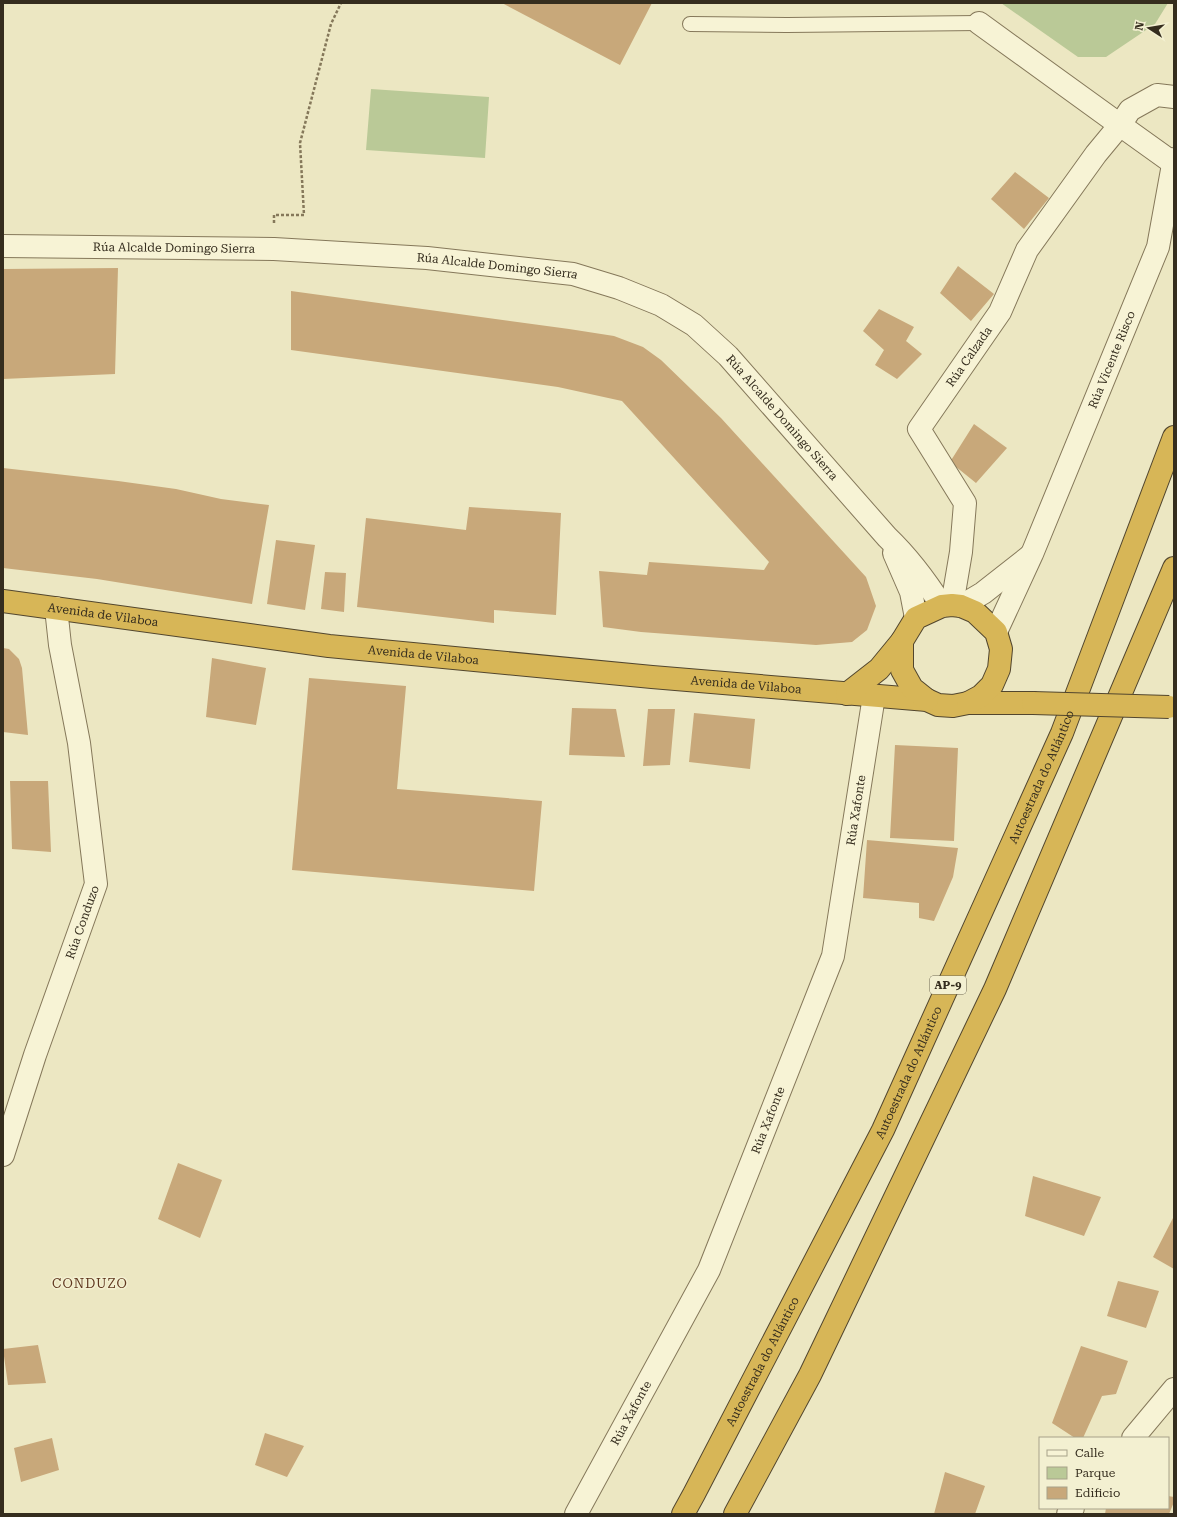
<svg xmlns="http://www.w3.org/2000/svg" width="1177" height="1517" viewBox="0 0 1177 1517" font-family="'Roboto Serif',serif">
  <style>
    .green { fill: #bac997 }
    .building { fill: #c8a87a }
    .lines { fill: none; stroke-linecap: round; stroke-linejoin: round }
    .lane-casing { stroke: #85785a; stroke-width: 16 }
    .street-casing { stroke: #85785a; stroke-width: 24 }
    .highway-casing { stroke: #52462e; stroke-width: 24 }
    .path { stroke: #85785a; stroke-width: 2.5; stroke-dasharray: 3 2; stroke-linecap: butt }
    .lane { stroke: #f7f3d5; stroke-width: 14 }
    .street { stroke: #f7f3d5; stroke-width: 22 }
    .highway { stroke: #d7b657; stroke-width: 22 }
    .highway-bridge-casing { stroke: #52462e; stroke-width: 24; stroke-linecap: butt }
    .highway-bridge { stroke: #d7b657; stroke-width: 22 }
    .labels { text-anchor: middle; stroke-width: 3; stroke-linejoin: round; paint-order: stroke }
    .shield { fill: #f3f0d1; stroke: #6e6854; stroke-width: 1 }
    .shield-label { font-size: 11px; font-weight: bold; fill: #352d1e }
    .street-label { font-size: 12px; fill: #352d1e; stroke: #f3f0d1 }
    .neighbourhood-label { font-size: 13px; letter-spacing: 1px; fill: #60381f; stroke: #f3f0d1 }
  </style>
  <rect width="100%" height="100%" fill="#ece7c2"/>
  <path class="green" d="M1001,3H1168L1155,24L1106,57H1078Z
    M371,89L489,97L485,158L366,150Z"/>
  <path class="building" d="M502,3H652L620,65Z
    M1015,172L1049,198L1024,229L991,199Z
    M958,266L994,294L971,321L940,293Z
    M118,268L115,374L3,379V269Z
    M291,291L569,329L614,336L643,347L661,360L721,418L866,577L876,606L867,630L852,642L816,645L641,632L603,627L599,571L647,575L649,562L764,570L769,562L622,401L558,387L291,350Z
    M879,309L914,327L906,341L922,354L897,379L875,365L884,350L863,331Z
    M974,424L1007,448L976,483L950,462Z
    M3,468L118,481L176,489L221,499L269,505L252,604L97,579L3,568Z
    M469,507L561,513L556,615L494,610V623L357,607L366,518L466,530Z
    M276,540L315,545L305,610L267,604Z
    M325,572L346,573L344,612L321,609Z
    M3,648L9,649L19,659L22,668L28,735L3,732Z
    M212,658L266,668L256,725L206,717Z
    M309,678L406,686L397,789L542,801L534,891L292,870Z
    M572,708L616,709L625,757L569,755Z
    M648,709H675L670,765L643,766Z
    M694,713L755,719L750,769L689,762Z
    M895,745L958,748L954,841L890,838Z
    M10,781H48L51,852L12,849Z
    M867,840L958,848L953,877L934,921L919,918V903L863,898Z
    M178,1163L222,1180L200,1238L158,1219Z
    M1033,1176L1101,1197L1084,1236L1025,1216Z
    M1174,1216V1269L1153,1257Z
    M1118,1281L1159,1291L1146,1328L1107,1316Z
    M38,1345L46,1383L8,1385L3,1349Z
    M1081,1346L1128,1361L1116,1394L1102,1396L1083,1438H1075L1052,1423Z
    M265,1433L304,1446L287,1477L255,1465Z
    M52,1438L59,1470L21,1482L14,1448Z
    M945,1472L985,1486L975,1514H934Z
    M1168,1496L1174,1497V1502L1169,1514H1105L1106,1508H1168Z"/>
  <g class="lines">
    <g class="lane-casing">
      <path id="lane" d="M690,24L787,25L979,23"/>
    </g>
    <g class="street-casing">
      <g id="street">
        <path d="M1173,163L1120,125L1130,110L1157,95L1174,97"/>
        <path id="s1" d="M3,246L274,249L427,258L573,274L619,288L661,305L694,325L728,356L887,537C909,558 926,581 942,606"/>
        <path d="M894,553L911,592L916,618"/>
        <path id="s2" d="M952,605L961,552L965,503L919,429L1000,312L1027,250L1096,154L1120,125L979,23"/>
        <path d="M961,606L983,593L1030,556"/>
        <path id="s3" d="M996,632L1032,554L1158,247L1174,159"/>
        <path id="s4" d="M3,1155L35,1055L96,884L79,743L60,645L56,608"/>
        <path d="M1133,1438L1174,1389"/>
        <path id="s5" d="M576,1514L709,1270L833,956L874,696"/>
        <path d="M1068,1514L1073,1508"/>
      </g>
    </g>
    <g class="highway-casing">
      <g id="highway">
        <path id="s6" d="M3,601L329,646L652,677L927,700L938,705L953,706L968,703H1033"/>
        <path d="M847,694L879,669L902,641"/>
        <path d="M927,700L912,688L902,670V641L916,618L942,606L952,605L961,606L975,612L996,632L1001,649L999,669L992,685L981,696L968,703"/>
        <path id="s7" d="M683,1514L694,1494L883,1130L1062,733L1174,437"/>
        <path d="M735,1514L810,1375L995,989L1174,568"/>
      </g>
    </g>
    <path class="path" d="M274,223V215H304L300,143L331,24L341,3"/>
    <use href="#lane" class="lane"/>
    <use href="#street" class="street"/>
    <use href="#highway" class="highway"/>
    <g class="highway-bridge-casing">
      <path id="highway-bridge" d="M1033,703L1169,707"/>
    </g>
    <use href="#highway-bridge" class="highway-bridge"/>
  </g>
  <g class="labels">
    <rect class="shield" x="930" y="976" width="36" height="18" rx="3"/>
    <g class="shield-label">
      <text x="948" y="989">AP-9</text>
    </g>
    <g class="street-label">
      <text dy="4" stroke="none"><textPath href="#s1" startOffset="171">Rúa Alcalde Domingo Sierra</textPath></text>
      <text dy="4" stroke="none"><textPath href="#s1" startOffset="495">Rúa Alcalde Domingo Sierra</textPath></text>
      <text dy="4" stroke="none"><textPath href="#s2" startOffset="278">Rúa Calzada</textPath></text>
      <text dy="4" stroke="none"><textPath href="#s3" startOffset="296">Rúa Vicente Risco</textPath></text>
      <text dy="4" stroke="none"><textPath href="#s1" startOffset="831">Rúa Alcalde Domingo Sierra</textPath></text>
      <text dy="4" stroke="none"><textPath href="#s6" startOffset="101">Avenida de Vilaboa</textPath></text>
      <text dy="4" stroke="none"><textPath href="#s6" startOffset="424">Avenida de Vilaboa</textPath></text>
      <text dy="4" stroke="none"><textPath href="#s6" startOffset="748">Avenida de Vilaboa</textPath></text>
      <text dy="4" stroke="none"><textPath href="#s7" startOffset="820">Autoestrada do Atlántico</textPath></text>
      <text dy="4" stroke="none"><textPath href="#s5" startOffset="763">Rúa Xafonte</textPath></text>
      <text dy="4" stroke="none"><textPath href="#s4" startOffset="246">Rúa Conduzo</textPath></text>
      <text dy="4" stroke="none"><textPath href="#s7" startOffset="496">Autoestrada do Atlántico</textPath></text>
      <text dy="4" stroke="none"><textPath href="#s5" startOffset="439">Rúa Xafonte</textPath></text>
      <text dy="4" stroke="none"><textPath href="#s7" startOffset="172">Autoestrada do Atlántico</textPath></text>
      <text dy="4" stroke="none"><textPath href="#s5" startOffset="115">Rúa Xafonte</textPath></text>
    </g>
    <g class="neighbourhood-label">
      <text x="90" y="1288">CONDUZO</text>
    </g>
  </g>
  <rect width="1177" height="1517" fill="none" stroke="#352d1e" stroke-width="8"/>
  <rect x="1039" y="1437" width="130" height="72" fill="#f3f0d1" stroke="#a7a289"/>
  <rect x="1047" y="1450" width="20" height="6" fill="#f7f3d5" stroke="#a7a289"/>
  <text x="1075" y="1457" font-size="12" fill="#352d1e">Calle</text>
  <rect x="1047" y="1467" width="20" height="12" fill="#bac997" stroke="#a7a289"/>
  <text x="1075" y="1477" font-size="12" fill="#352d1e">Parque</text>
  <rect x="1047" y="1487" width="20" height="12" fill="#c8a87a" stroke="#a7a289"/>
  <text x="1075" y="1497" font-size="12" fill="#352d1e">Edificio</text>
  <g transform="translate(1149 28) rotate(282)" stroke="#f3f0d1" stroke-width="3" paint-order="stroke">
  <path d="M0-3L7 15L0 10L-7 15Z" fill="#352d1e"/>
  <text y="-6" font-size="11" font-weight="bold" text-anchor="middle" fill="#352d1e">N</text>
  </g>
</svg>
